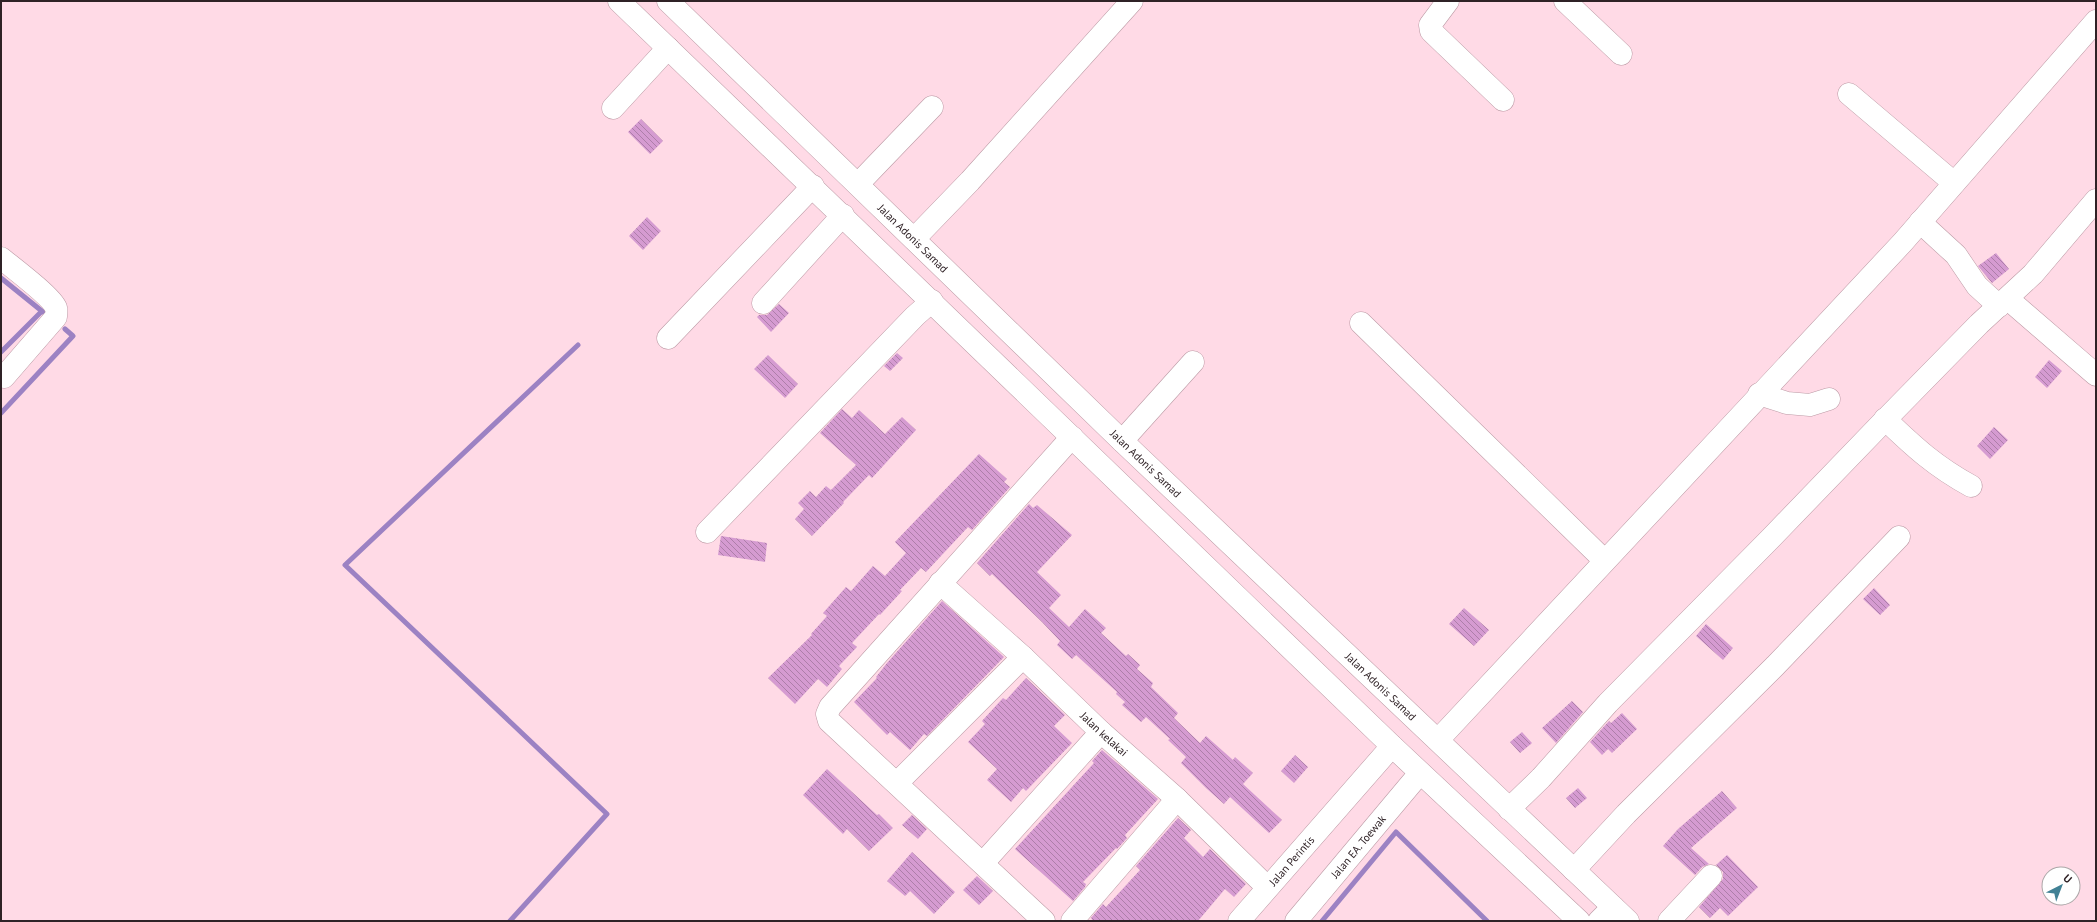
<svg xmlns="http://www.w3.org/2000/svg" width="2097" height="922" viewBox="0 0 2097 922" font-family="'PT Sans',sans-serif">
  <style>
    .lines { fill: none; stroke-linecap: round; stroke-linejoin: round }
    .stream { stroke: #9c82c3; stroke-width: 5 }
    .building { fill: url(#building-back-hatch) }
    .minor-casing { stroke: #bc9aa5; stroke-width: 23 }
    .highway-casing { stroke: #bc9aa5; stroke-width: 23 }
    .minor { stroke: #fff; stroke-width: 22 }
    .highway { stroke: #fff; stroke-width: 22 }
    .labels { text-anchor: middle; stroke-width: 4; stroke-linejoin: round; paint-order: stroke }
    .street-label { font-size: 11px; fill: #2f2226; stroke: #fff }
  </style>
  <defs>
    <pattern id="building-back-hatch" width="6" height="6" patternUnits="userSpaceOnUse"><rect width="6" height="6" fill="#d59bd1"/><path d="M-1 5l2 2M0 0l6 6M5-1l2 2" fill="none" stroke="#ad7ea9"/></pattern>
  </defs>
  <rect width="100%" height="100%" fill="#ffdae6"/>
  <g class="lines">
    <path class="stream" d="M1,278L43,312
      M1,352L42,311
      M1,413L73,336L65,329
      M510,921L607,814L345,565L578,345
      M1322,921L1396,832L1487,921"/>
  </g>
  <path class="building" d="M641,119L663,141L650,154L628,132Z
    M647,217L661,231L643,250L629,236Z
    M1996,253L2009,269L1992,283L1978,266Z
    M779,304L789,313L771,332L757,317L759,315H767Z
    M897,353L903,358L890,371L884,366Z
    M768,355L798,384L785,398L754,369Z
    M2049,360L2062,371L2047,388L2035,377Z
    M842,409L852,418L859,410L885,434L902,417L916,430L872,478L869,475L843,502L844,503L812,536L795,519L804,509L798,503L810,491L816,497L826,486L831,490L856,465L820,433Z
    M1994,427L2008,440L1990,459L1977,446Z
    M979,454L1007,479L1004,482L1010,487L972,530L968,527L926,572L921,568L900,590L902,591L880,615L879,614L852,643L857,647L839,666L842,669L827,687L818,679L795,704L768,678L812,635L811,634L827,616L823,613L846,587L851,591L873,566L885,576L906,553L895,542Z
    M1029,504L1033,508L1037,505L1072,535L1037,572L1061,595L1049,608L1069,627L1085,609L1106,628L1101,633L1126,656L1128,654L1140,665L1137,669L1153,683L1151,687L1178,713L1174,718L1200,743L1206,736L1233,760L1235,757L1253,773L1243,784L1282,820L1269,833L1230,797L1224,804L1206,788L1181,763L1186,757L1168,740L1170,739L1146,717L1141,722L1122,705L1125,702L1116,694L1117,692L1076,655L1072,659L1057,645L1060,641L1042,622L992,574L990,576L977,563Z
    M721,536L767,543L765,562L718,555Z
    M1874,588L1890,605L1880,615L1863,599Z
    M942,601L1004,657L927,736L924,734L910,750L890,732L887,735L854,702L877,678L876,677L887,663Z
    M1464,608L1489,630L1474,646L1449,624Z
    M1706,624L1733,648L1723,660L1696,636Z
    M1026,678L1065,715L1054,726L1072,743L1026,791L1023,788L1011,802L987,780L997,769L968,742L985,724L982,721L1003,698L1006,700Z
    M1572,701L1583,712L1556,743L1542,728Z
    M1622,713L1637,729L1612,753L1608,749L1602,755L1590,742L1609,721L1611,723Z
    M1522,732L1532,743L1520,753L1510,742Z
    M1102,750L1158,799L1125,835L1127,838L1117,849L1116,848L1083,882L1086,884L1085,887L1073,901L1015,849L1094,763L1092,761Z
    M1295,755L1308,767L1294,783L1281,771Z
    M827,769L877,815L879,814L893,828L869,851L847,829L843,834L803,795Z
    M1578,788L1587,798L1575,808L1566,798Z
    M1722,791L1737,808L1691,848L1709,864L1702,867L1695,875L1663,846L1678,829Z
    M912,815L927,829L918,839L902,825Z
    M1178,818L1191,830L1184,838L1203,857L1210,849L1246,884L1234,897L1225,889L1198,921H1093L1091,918L1103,904L1106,907L1140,870L1136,866Z
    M912,852L955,892L934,914L910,891L905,896L887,881Z
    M1727,855L1758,887L1728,916L1720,908L1710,918L1699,907L1723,879V872L1716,865Z
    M977,876L993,891L979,905L963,890Z"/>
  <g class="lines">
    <g class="minor-casing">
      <g id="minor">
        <path d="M1448,1L1430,25L1431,31L1503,100"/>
        <path d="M1565,1L1621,54"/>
        <path d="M1849,94L1954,183"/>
        <path d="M613,108L668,48"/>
        <path d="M858,184L932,107"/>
        <path d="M1920,222L1956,255L1977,286L1999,306"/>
        <path d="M914,239L970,181L1132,1"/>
        <path d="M1,258C12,267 52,297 56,308C57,311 56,314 56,317L4,377"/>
        <path d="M2008,299L2096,375"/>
        <path d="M763,303L843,215"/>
        <path d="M1361,323L1604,560"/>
        <path d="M668,338L813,186"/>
        <path d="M1759,394L1787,403L1810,405L1829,399"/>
        <path d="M1885,419C1914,447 1936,467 1971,486"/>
        <path d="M1122,441L1193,362"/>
        <path d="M707,532L915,316L932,301"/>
        <path id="s1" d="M940,583L1023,657L1101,732L1177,799L1267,887"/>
        <path d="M1438,740L1903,242L2096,21"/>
        <path d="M897,783L1023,657"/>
        <path d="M1509,809L1541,778L1608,703L1771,538L1881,424L1979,324L2033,274L2096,200"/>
        <path d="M983,863L1101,732"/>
        <path d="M1574,870L1626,814L1775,666L1899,537"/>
        <path d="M1044,921L829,721L827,714L830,707L1072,437"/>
        <path d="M1072,921L1177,799"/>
        <path id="s2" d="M1239,921L1392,746"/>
        <path id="s3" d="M1296,921L1420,773"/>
        <path d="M1669,921L1711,876"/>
      </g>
    </g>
    <g class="highway-casing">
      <g id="highway">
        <path d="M619,1L1392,746L1579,921"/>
        <path id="s4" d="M668,1L1122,441L1628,921"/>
        <path d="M1599,921L1613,907"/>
      </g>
    </g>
    <use href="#minor" class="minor"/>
    <use href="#highway" class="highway"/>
  </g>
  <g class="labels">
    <g class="street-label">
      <text dy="4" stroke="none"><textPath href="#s4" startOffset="341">Jalan Adonis Samad</textPath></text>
      <text dy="4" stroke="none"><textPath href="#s4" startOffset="665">Jalan Adonis Samad</textPath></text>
      <text dy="4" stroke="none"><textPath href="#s4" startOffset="989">Jalan Adonis Samad</textPath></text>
      <text dy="4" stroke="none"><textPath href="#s1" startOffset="223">Jalan kelakai</textPath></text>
      <text dy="4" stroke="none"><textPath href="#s3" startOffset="97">Jalan EA. Toewak</textPath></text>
      <text dy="4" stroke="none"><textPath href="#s2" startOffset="80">Jalan Perintis</textPath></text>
    </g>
  </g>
  <rect width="2097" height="922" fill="none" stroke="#2f2226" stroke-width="4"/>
  <g transform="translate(2061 886) rotate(42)"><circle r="19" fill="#ffffff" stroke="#aca7a8"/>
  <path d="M0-3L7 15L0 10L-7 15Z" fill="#418195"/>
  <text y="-6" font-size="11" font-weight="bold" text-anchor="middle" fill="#2f2226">U</text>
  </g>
</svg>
